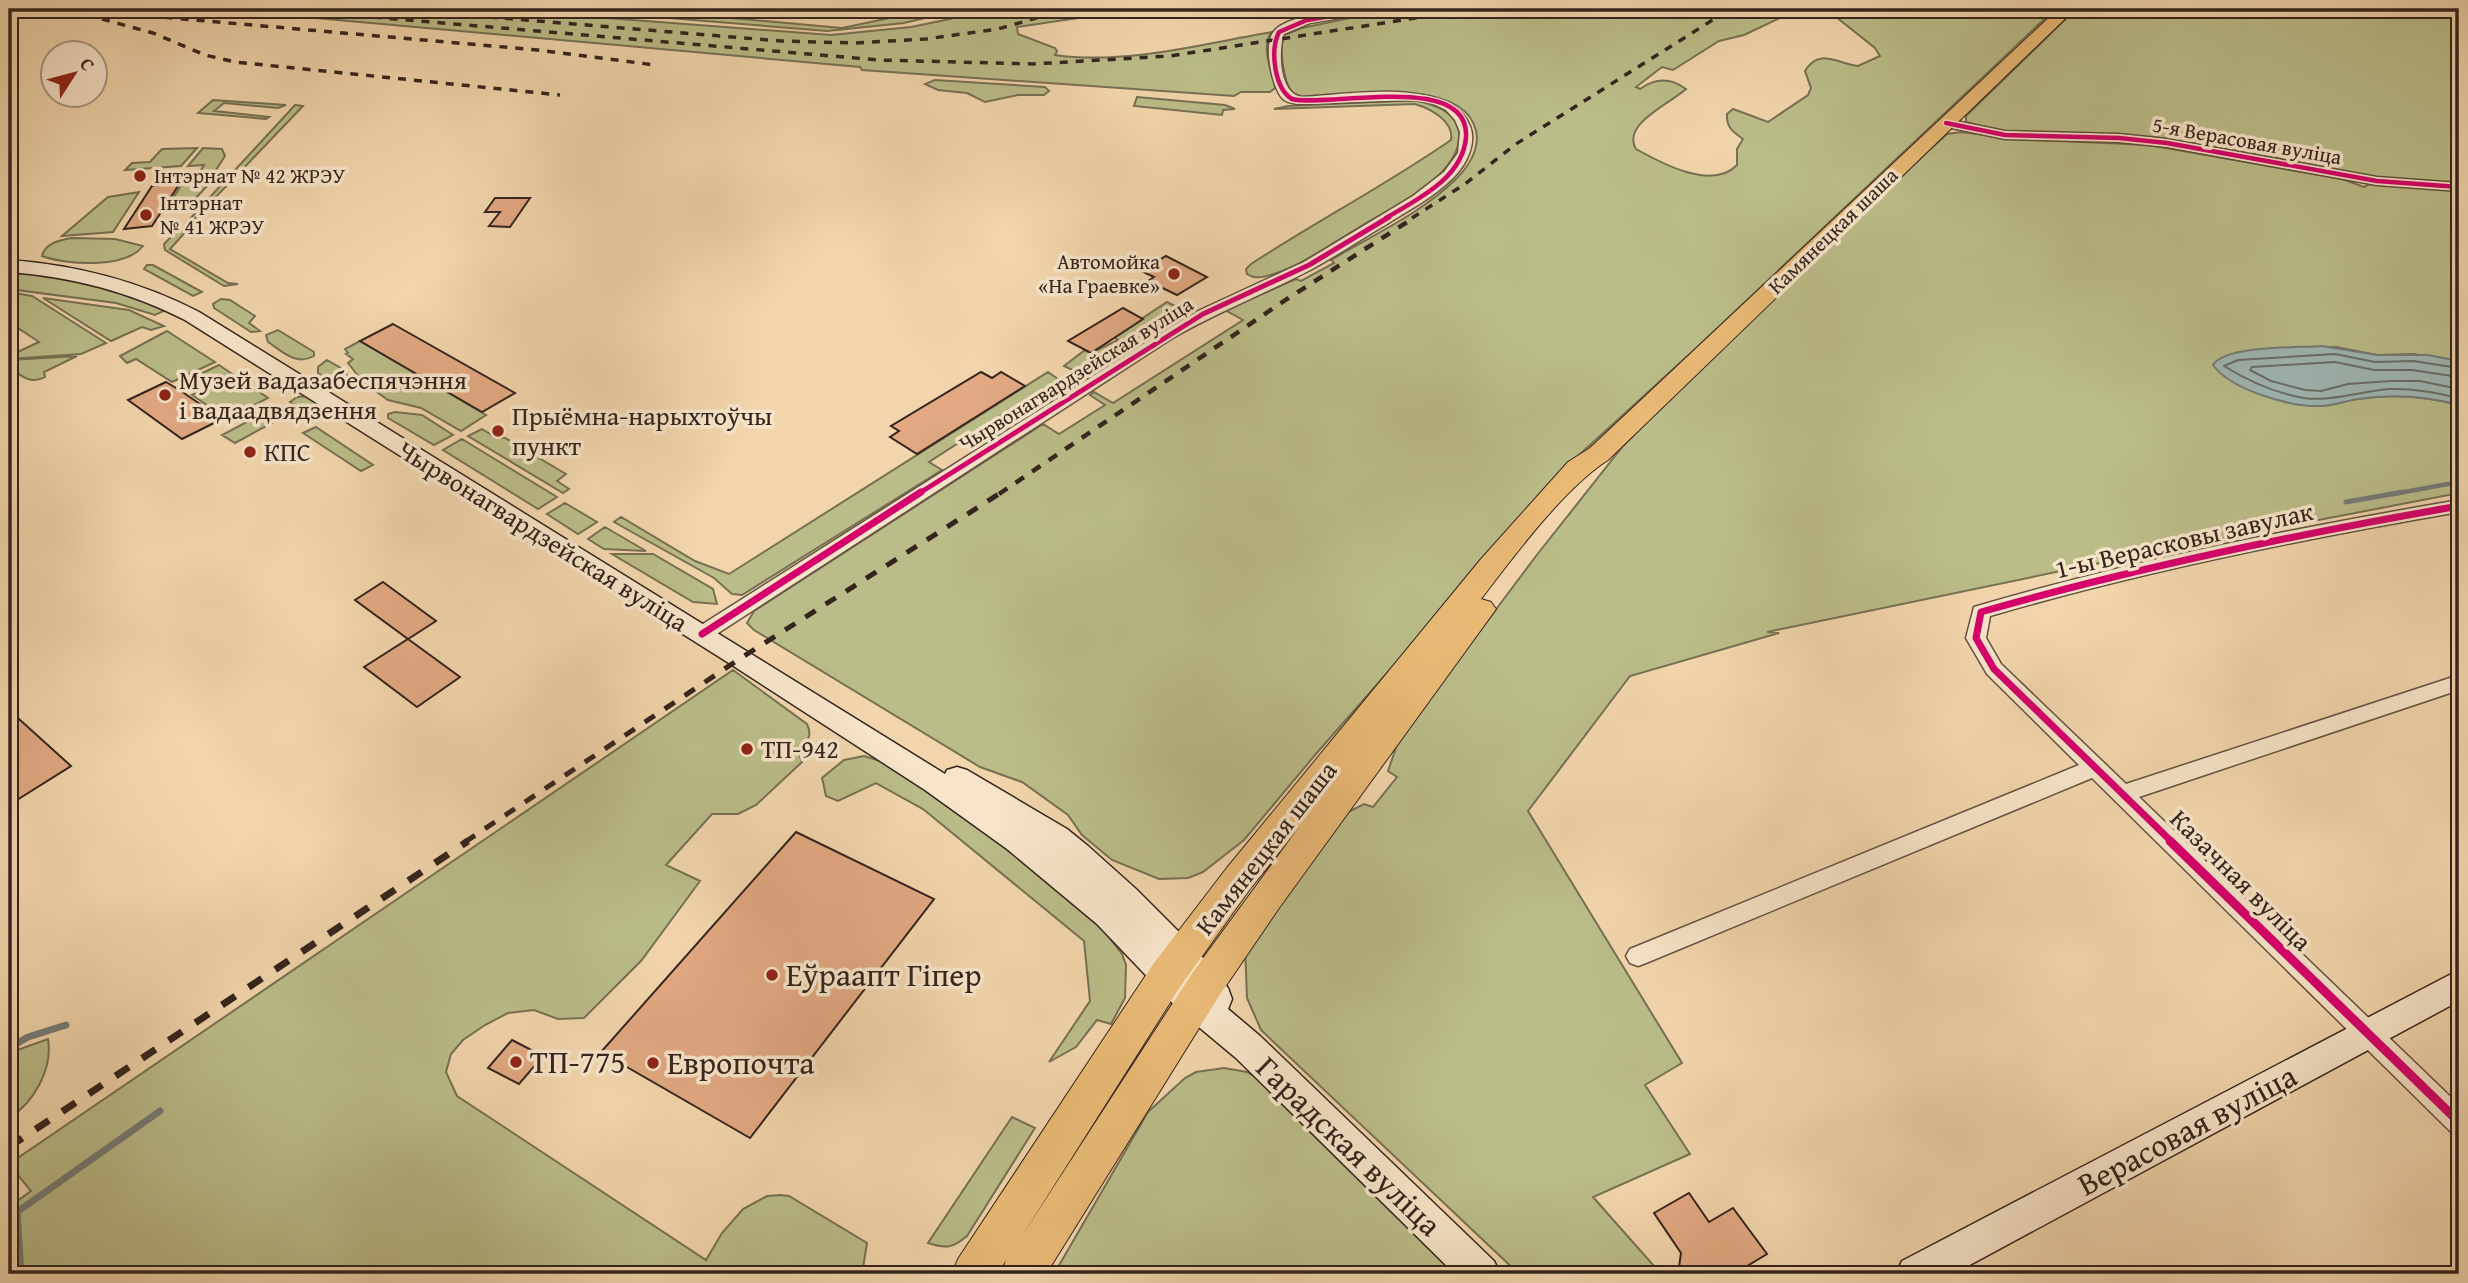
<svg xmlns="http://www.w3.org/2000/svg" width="2468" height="1283" viewBox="0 0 2468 1283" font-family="'Gentium Book Plus',serif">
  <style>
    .green { fill: #babd89; stroke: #777053; stroke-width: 2 }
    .water { fill: #9fb6b4; stroke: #747c78; stroke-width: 2 }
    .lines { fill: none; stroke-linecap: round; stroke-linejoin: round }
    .shore { stroke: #6a6d68; stroke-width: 2 }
    .stream-far2 { stroke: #747c78; stroke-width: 4.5 }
    .stream-far1 { stroke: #747c78; stroke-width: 5 }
    .stream { stroke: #747c78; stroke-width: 7 }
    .building { fill: #e2a982; stroke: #34241d; stroke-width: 2 }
    .street-casing { stroke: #645041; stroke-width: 3 }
    .secondary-casing { stroke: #34241d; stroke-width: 3 }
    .primary-casing { stroke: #34241d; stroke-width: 2 }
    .street { fill: #f7e4c9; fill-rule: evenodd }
    .secondary { fill: #f7e4c9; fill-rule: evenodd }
    .primary { fill: #e9ba76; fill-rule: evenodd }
    .rail-far3 { stroke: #34241d; stroke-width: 3.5; stroke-dasharray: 8 8; stroke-linecap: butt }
    .rail-far2 { stroke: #34241d; stroke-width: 4.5; stroke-dasharray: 10 10; stroke-linecap: butt }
    .rail-far1 { stroke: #34241d; stroke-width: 5; stroke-dasharray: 12 12; stroke-linecap: butt }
    .rail { stroke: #34241d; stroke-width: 7; stroke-dasharray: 16 16; stroke-linecap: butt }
    .cycleway-far3-casing { stroke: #f7e4c9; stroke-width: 7 }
    .cycleway-far2-casing { stroke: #f7e4c9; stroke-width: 9 }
    .cycleway-far1-casing { stroke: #f7e4c9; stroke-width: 11 }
    .cycleway-casing { stroke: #f7e4c9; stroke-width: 13 }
    .cycleway-far3 { stroke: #d6006c; stroke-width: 4.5 }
    .cycleway-far2 { stroke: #d6006c; stroke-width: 5 }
    .cycleway-far1 { stroke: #d6006c; stroke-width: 7 }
    .cycleway { stroke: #d6006c; stroke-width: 9 }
    .poi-dot { fill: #8f2418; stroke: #f7e4c9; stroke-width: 2.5 }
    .labels { text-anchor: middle; stroke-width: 7; stroke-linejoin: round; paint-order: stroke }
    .far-street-label { font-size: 21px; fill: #34241d; stroke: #f7e4c9 }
    .far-poi-label { font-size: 21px; fill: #34241d; stroke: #f7e4c9; text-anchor: start }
    .poi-label { font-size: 26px; fill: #34241d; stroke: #f7e4c9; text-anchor: start }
    .street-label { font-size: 26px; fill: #34241d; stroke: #f7e4c9 }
    .near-poi-label { font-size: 32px; fill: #34241d; stroke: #f7e4c9; text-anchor: start }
    .near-street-label { font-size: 32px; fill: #34241d; stroke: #f7e4c9 }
  </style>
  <rect width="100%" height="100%" fill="#f2d5ac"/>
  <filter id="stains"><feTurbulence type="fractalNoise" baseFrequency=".00286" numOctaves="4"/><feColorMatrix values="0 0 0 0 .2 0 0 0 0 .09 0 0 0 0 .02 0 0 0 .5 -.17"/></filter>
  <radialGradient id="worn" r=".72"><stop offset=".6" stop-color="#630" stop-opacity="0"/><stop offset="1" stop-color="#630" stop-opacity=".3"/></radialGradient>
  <path class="green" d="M216,9H364L453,16L503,10L831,35L911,27L950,19L976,9H1096L1078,18L1017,27L1018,34L1055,48L1057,51L1055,55C1126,65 1202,44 1272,32C1260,46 1272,71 1275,88L1270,92H1241L1234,96L862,70L860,67Z
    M558,9H631L842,28L904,15L909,9H963L904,23L827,31Z
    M1393,9H1799L1744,35L1719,41L1673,70L1662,67L1636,87L1640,89C1655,78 1670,77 1686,89C1671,103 1621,124 1636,149C1661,163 1712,191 1737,165V149L1743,139C1733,132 1726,127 1727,114L1733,109L1768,122L1808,95L1811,88L1805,71C1819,47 1838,64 1858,66L1880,56L1875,48L1826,9H2055L1693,351L1578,456L1315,755L1244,840L1203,872L1188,878L1159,879L1112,860L1082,835L1068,815L1022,782L980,767L754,630L747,623L754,611L1043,424L1059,434L1105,405L1090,395L1094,392L1113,403L1243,320L1225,310L1296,279L1301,281L1334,263L1331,260C1373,235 1422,213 1457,178C1469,166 1480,148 1476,131C1464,76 1349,95 1309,97C1303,97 1297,96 1292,92C1284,83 1278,45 1284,35L1302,28Z
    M2076,9H2459V184L2380,178L2200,146L2000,131L1966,122V116Z
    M935,80L1045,87L1049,91L1044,95H1018L985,102L967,93L938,90L925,84Z
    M1137,97L1225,105L1235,109L1223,110L1222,115L1134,106Z
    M213,100L286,105L278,108L224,103L214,111L269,117L266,119L198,113Z
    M1414,100C1432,104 1457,111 1459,133C1463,176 1389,209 1358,228C1328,246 1296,270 1262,277C1255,278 1252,277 1247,274L1246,269L1251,264C1317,221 1386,185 1451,140C1454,121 1431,109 1415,104L1274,109L1288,106Z
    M295,105L303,106L191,223L187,222Z
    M1961,132L2016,139L2149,145L2342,179L2364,187L2370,184L2459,190V361L2413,354L2377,355L2336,347L2236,353L2231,380C2258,394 2288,406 2319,406C2332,406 2344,401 2356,399C2391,394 2425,396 2459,405V493L2158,551L1767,632L1779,633L1630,676L1528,811L1682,1063L1645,1085L1690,1154L1593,1197L1661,1274H1519L1261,1030L1247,998L1245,946L1348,812L1364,804L1373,807L1397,777L1388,771L1399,739L1536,556L1623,446L1671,397L1926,153L1947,134Z
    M197,148L181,166L125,170L132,163L150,162L162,149Z
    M203,148L222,149L225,156L214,173L197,177L204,165L188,166Z
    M205,180L209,181V184L192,202L170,203L183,182Z
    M139,192L113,232L62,236L108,197Z
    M189,228L170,249L228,283L238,284L224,286L165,250L164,244L177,231Z
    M72,238L115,239L143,246C125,269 67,265 42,256C45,243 60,240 72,238Z
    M147,265H153L202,292L193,296L144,269Z
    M9,270L71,277L168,309L155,315L116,303L9,289Z
    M9,292L32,296L106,343L81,354L9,359V356L39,342L9,322Z
    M43,298L129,310L164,326L151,330L142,327L111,341Z
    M221,299L230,300L255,316L249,323L260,331L251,332L214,308L213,304Z
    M1167,302L1179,308L1180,317L1157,336L1088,373H1079L1064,366L1085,350L1091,353L1118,340L1114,337Z
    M278,330L314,352V356C296,366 283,352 268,342L266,335Z
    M167,331L215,362L172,382L136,359L127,363L120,356Z
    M360,341L486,415L461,431L421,408L388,400L363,382L348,363L353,359L346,354L348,353L345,349Z
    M77,356L44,372L45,377C31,385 21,376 9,367V360Z
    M327,360L346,371L348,382L344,383L318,374V367Z
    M219,365L268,398L227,419L192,395L198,392L184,382Z
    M1048,372L1065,384L1061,393L1024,417L1011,409L929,462L942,470L742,595L732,594L714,578L614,522L621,517L695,561L729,574Z
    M307,396L342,418L317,419L290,402L297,397Z
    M395,412L422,415L453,435L434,445L388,418V414Z
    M260,415L272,423L235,443L222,435Z
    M316,427L373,465L361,471L303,433Z
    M482,429L495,437L505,438L566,474L557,481L569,489L563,493L468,436Z
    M462,439L557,497L538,509L443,450Z
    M565,503L597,522L578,534L547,514Z
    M605,527L646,551L604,549L588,539Z
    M612,554H653L713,589L717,604L693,602Z
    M733,670L807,724C813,737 807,742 798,751L802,762L756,805L738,814H712L666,865L700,881L641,961L584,1018L558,1019L534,1010L508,1013L485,1025L463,1040L451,1054L446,1072L457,1096L706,1260L722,1233L743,1209L767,1196L780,1195L789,1196L867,1243L862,1274H9V1207L31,1191L9,1164Z
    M864,756L880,761L1008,843L1101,927L1122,954L1126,965L1125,998L1111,1024L1097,1020L1076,1047L1049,1062L1090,1001L1084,941L923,809L876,783L838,801L826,796L822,778L844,760Z
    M48,1039C53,1068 34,1103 9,1118V1053Z
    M1224,1068L1247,1072L1258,1078L1458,1274H1054L1148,1112L1185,1078L1196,1072Z
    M1012,1117L1035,1128L967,1236C953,1248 946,1249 928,1243Z"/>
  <path class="water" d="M2322,346L2377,355H2428L2459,361V405C2426,396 2392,394 2358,399C2345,401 2333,406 2321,406C2290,407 2231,390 2213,365C2225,345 2299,348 2322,346Z"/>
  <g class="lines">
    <path class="shore" d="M2459,368L2413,361L2375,362L2335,354L2238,360L2224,366C2248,381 2275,393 2304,398C2327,402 2364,391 2389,389C2413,388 2436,393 2459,398
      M2459,377L2412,370H2374L2335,362L2252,367L2250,370L2271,381L2305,390L2321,391L2348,384L2391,381H2420L2459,389"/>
    <path class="stream-far2" d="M2393,494L2459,482"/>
    <path class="stream-far1" d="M2346,502L2403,492"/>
    <path class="stream" d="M9,1048L28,1037L66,1025
      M21,1274L17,1212L160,1111"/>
  </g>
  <path class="building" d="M180,183L152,226L124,229L152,186Z
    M495,198H530L510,227L489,226L500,212H485Z
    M1166,256L1207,277L1177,295L1148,281L1154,277L1141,271Z
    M1123,308L1143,319L1091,353L1068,341Z
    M393,324L515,393L482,412L360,341Z
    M981,372L992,378L1001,372L1025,386L917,454L890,437L899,431L891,426Z
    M166,382L181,391L222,419L182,439L128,400Z
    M383,582L436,621L408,639L355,600Z
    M408,639L460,677L417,707L364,667Z
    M9,710L71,766L9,805Z
    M796,832L934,899L750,1138L601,1052Z
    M512,1040L543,1056L519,1084L488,1068Z
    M1689,1193L1709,1222L1733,1208L1767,1254L1734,1274H1678L1681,1253L1654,1213Z"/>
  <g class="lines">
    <g class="street-casing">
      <path id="street" d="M1354,9H1377L1372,12L1310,23L1284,34C1278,51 1279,94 1302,97C1346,95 1450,76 1470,126C1477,144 1466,165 1453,178C1434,197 1409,210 1387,224C1363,238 1339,254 1314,268C1267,293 1217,312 1171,339L709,639H695L692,634L695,629L1161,333L1198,311L1304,262L1413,196L1444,172L1458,153L1460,132L1455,120L1446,110L1430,102L1413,100L1298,104C1293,103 1287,103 1283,99C1272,88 1262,42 1275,30C1290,15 1334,12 1354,9Z
        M1946,119L2005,131L2119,134L2167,139L2377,177L2459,183V191L2377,185L2167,147L2119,142L2005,139L1942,126V120Z
        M2459,500V512C2301,539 2144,571 1990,616L1986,638L2001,664L2126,784L2459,675V690L2139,797L2459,1105V1134L2450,1131L2092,778L1646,963L1638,966L1630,963L1626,956L1630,949L2079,765L1987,674L1966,638L1974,607C2133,560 2296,528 2459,500Z"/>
    </g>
    <g class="secondary-casing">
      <path id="secondary" d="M9,260C77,265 139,281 199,312L945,774L947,770L957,767L967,770L1067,829L1088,846L1136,889L1193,946L1228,988L1232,999L1228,1009L1260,1036L1494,1261L1500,1274H1455L1236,1058L1182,1013L1097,924L1007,849L925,790L732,665L185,320C128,291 72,277 9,272Z
        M2459,970V1001L1953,1274H1896L1902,1261Z"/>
    </g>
    <g class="primary-casing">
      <path id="primary" d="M2058,9H2075L1608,460C1564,488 1514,556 1481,599L1491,602L1496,609L1491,616L1279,908L1219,996L1046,1274H1001L1006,1260L997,1274H952L958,1259L1154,963L1226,869L1481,559L1568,462L1590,448ZM1300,826L1193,972L1020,1239L1180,987L1250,889Z"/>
    </g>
    <use href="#street" class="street"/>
    <use href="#secondary" class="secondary"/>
    <use href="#primary" class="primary"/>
    <path class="rail-far3" d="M69,9L538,50L655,65
      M278,9L879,60L1033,64L1170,56L1474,9
      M489,17L781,41L854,43L926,39L998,29L1068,9
      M102,19L153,33L205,55L235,62L560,95
      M1412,218L1465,184L1516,144L1730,9"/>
    <path class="rail-far2" d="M999,494L1287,299L1415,217"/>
    <path class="rail-far1" d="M465,842L741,658L1002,492"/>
    <path class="rail" d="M9,1147L468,841"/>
    <g class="cycleway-far3-casing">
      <path id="cycleway-far3" d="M1372,9L1307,20L1279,32C1270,50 1274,88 1292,99C1327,108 1470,71 1466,137C1463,178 1418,199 1386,218
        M1946,123L2005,135L2119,138L2167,143L2377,181L2459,187"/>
    </g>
    <g class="cycleway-far2-casing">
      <path id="cycleway-far2" d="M918,494L1203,314L1309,265L1389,217"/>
    </g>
    <g class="cycleway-far1-casing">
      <path id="cycleway-far1" d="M702,634L921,492
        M2172,842L1994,669L1976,638L1981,612C2138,567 2298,534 2459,506"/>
    </g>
    <g class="cycleway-casing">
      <path id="cycleway" d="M2170,841L2459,1122"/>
    </g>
    <use href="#cycleway-far3" class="cycleway-far3"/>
    <use href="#cycleway-far2" class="cycleway-far2"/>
    <use href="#cycleway-far1" class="cycleway-far1"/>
    <use href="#cycleway" class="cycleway"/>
  </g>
  <g class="poi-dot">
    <circle cx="140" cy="176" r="7"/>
    <circle cx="146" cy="215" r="7"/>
    <circle cx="1174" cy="274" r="7"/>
    <circle cx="165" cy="395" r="7"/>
    <circle cx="498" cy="431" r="7"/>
    <circle cx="250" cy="452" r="7"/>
    <circle cx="747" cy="749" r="7"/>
    <circle cx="772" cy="975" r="7"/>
    <circle cx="516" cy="1062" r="7"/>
    <circle cx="653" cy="1063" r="7"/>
  </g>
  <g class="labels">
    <g class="far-street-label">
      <text transform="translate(2247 141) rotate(10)" y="7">5-я Верасовая вуліца</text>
      <text transform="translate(1833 231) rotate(-44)" y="7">Камянецкая шаша</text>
      <text transform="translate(1076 374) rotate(-32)" y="7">Чырвонагвардзейская вуліца</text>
    </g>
    <g class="far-poi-label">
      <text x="154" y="183">Інтэрнат № 42 ЖРЭУ</text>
      <text x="160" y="210">Інтэрнат<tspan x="160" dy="24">№ 41 ЖРЭУ</tspan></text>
      <text x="1160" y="269" text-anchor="end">Автомойка<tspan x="1160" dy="24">«На Граевке»</tspan></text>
    </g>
    <g class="poi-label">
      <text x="179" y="389">Музей вадазабеспячэння<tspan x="179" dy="30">і вадаадвядзення</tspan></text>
      <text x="512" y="425">Прыёмна-нарыхтоўчы<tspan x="512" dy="30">пункт</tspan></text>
      <text x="264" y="461">КПС</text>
      <text x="761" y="758">ТП-942</text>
    </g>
    <g class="street-label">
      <text transform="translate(543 536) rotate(32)" y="9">Чырвонагвардзейская вуліца</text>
      <text transform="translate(2184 540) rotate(-13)" y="9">1-ы Верасковы завулак</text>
      <text transform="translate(1266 848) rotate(-52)" y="9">Камянецкая шаша</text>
      <text transform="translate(2241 880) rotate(45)" y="9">Казачная вуліца</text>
    </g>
    <g class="near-poi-label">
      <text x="786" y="986">Еўраапт Гіпер</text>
      <text x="530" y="1073">ТП-775</text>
      <text x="667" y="1074">Европочта</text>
    </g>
    <g class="near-street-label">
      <text transform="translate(2187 1130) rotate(-28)" y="11">Верасовая вуліца</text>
      <text transform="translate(1349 1146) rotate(44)" y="11">Гарадская вуліца</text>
    </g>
  </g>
  <rect width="2468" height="1283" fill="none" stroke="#f2d5ac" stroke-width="35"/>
  <rect x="10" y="10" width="2447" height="1262" fill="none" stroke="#34241d" stroke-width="3.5"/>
  <rect x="18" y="18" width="2433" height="1248" fill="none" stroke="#34241d" stroke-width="2"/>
  <g transform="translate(74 74) rotate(54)"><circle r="33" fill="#f7e4c9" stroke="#a99784" stroke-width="2"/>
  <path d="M0-5L12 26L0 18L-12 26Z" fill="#8f2418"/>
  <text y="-10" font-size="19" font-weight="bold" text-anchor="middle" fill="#34241d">С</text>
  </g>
  <rect width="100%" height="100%" filter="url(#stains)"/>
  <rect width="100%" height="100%" fill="url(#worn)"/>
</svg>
